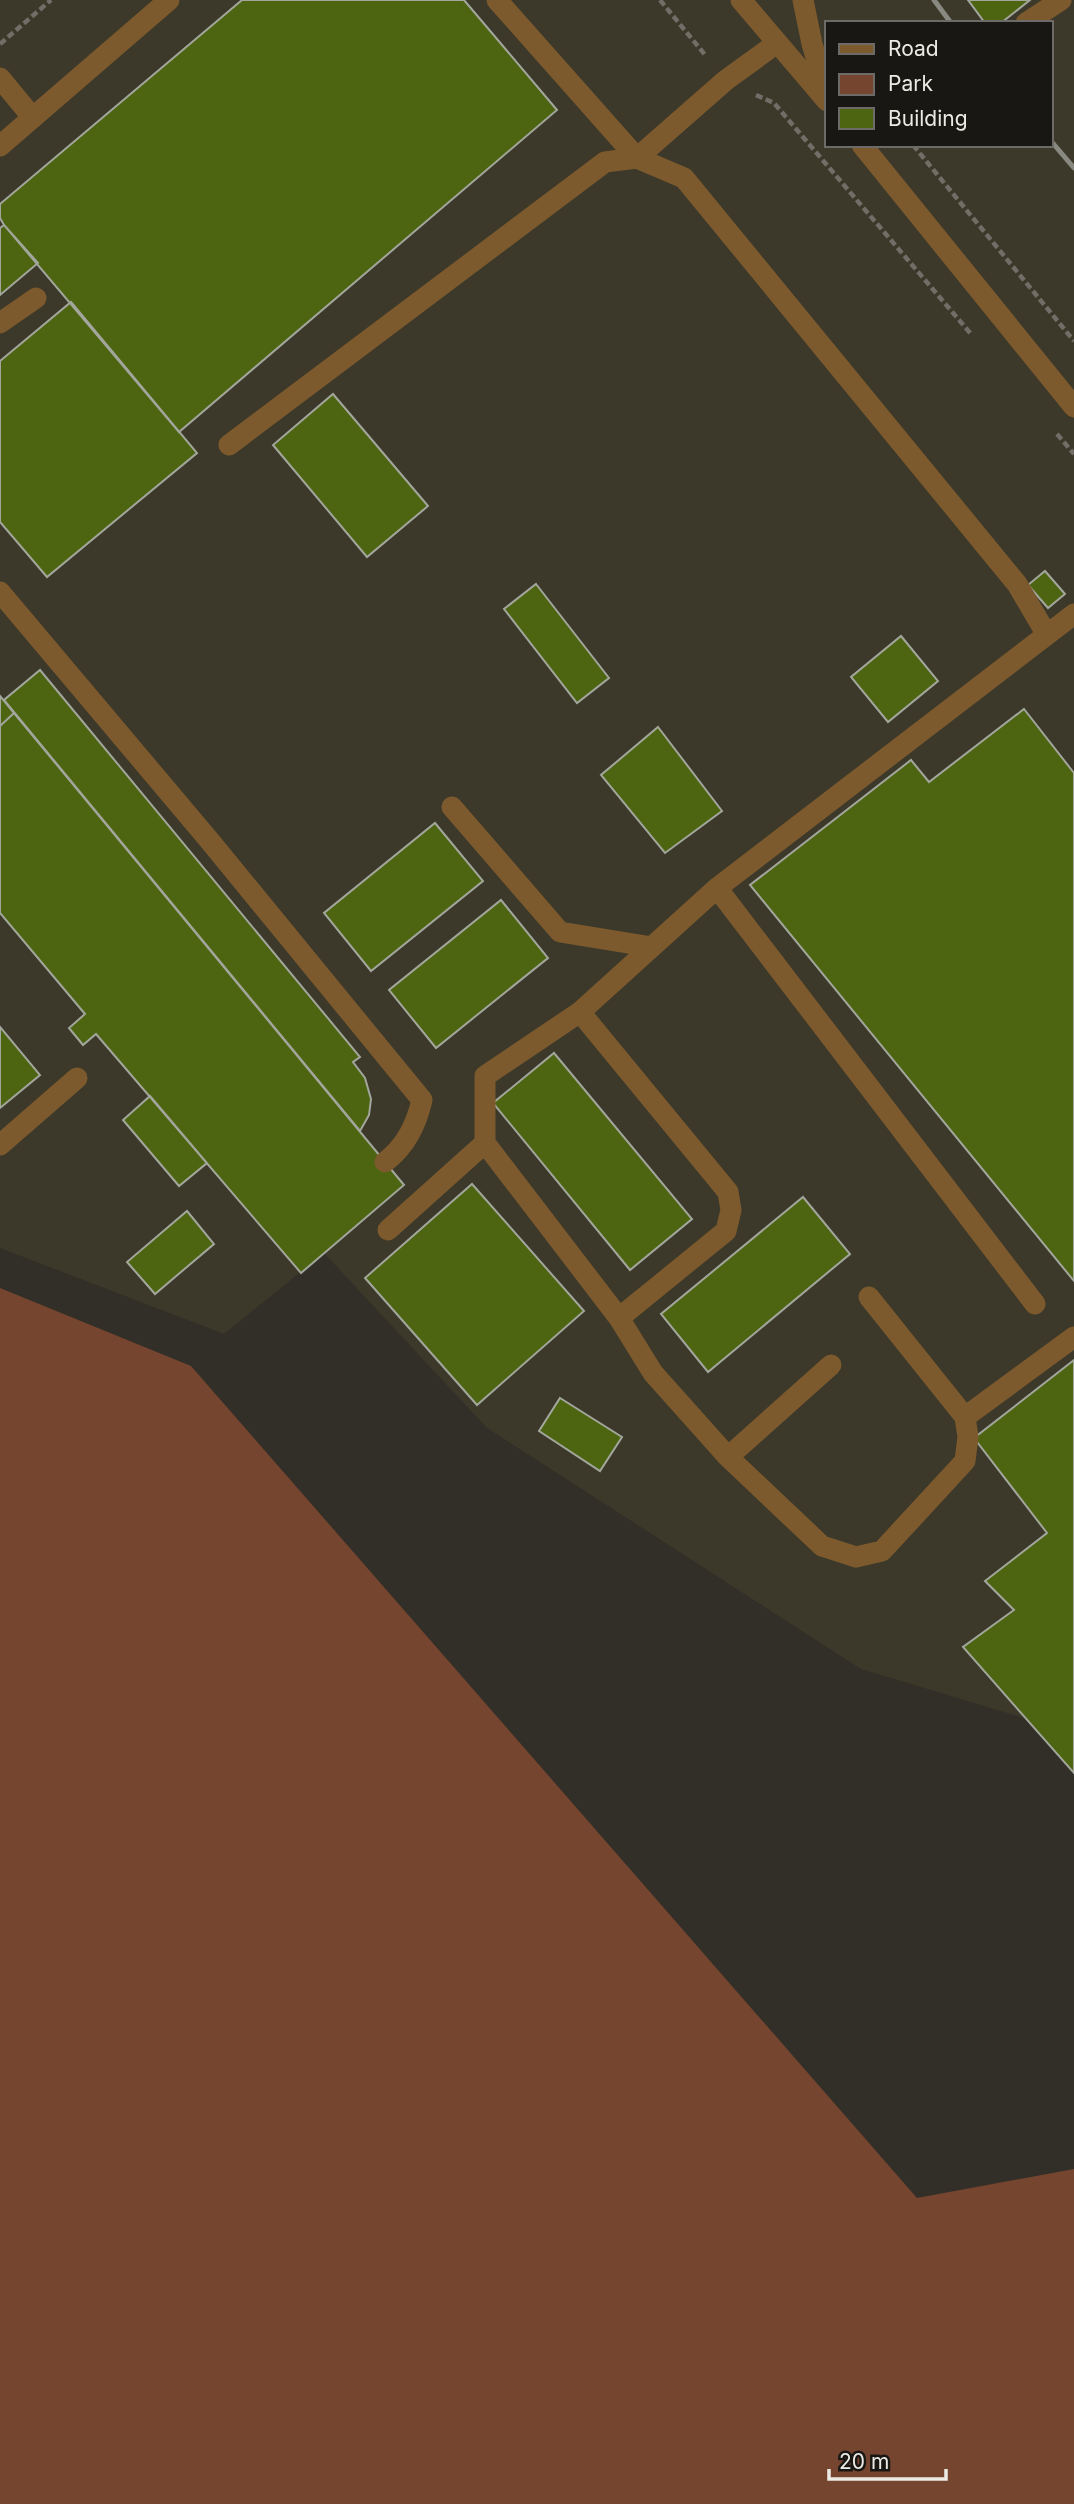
<svg xmlns="http://www.w3.org/2000/svg" width="1074" height="2504" viewBox="0 0 1074 2504" font-family="Inter,sans-serif">
  <style>
    .built { fill: #3c392a; fill-rule: evenodd }
    .green { fill: #76452f }
    .building { fill: #4d6510; stroke: #a2a69c; stroke-width: 2 }
    .lines { fill: none; stroke-linecap: round; stroke-linejoin: round }
    .path { stroke: #706e67; stroke-width: 4.5; stroke-dasharray: 7 3.5; stroke-linecap: butt }
    .lane { stroke: #7d5a2d; stroke-width: 21 }
    .street { stroke: #7d5a2d; stroke-width: 21 }
    .rail { stroke: #898881; stroke-width: 5 }
  </style>
  <rect width="100%" height="100%" fill="#312f27"/>
  <path class="built" d="M0,0H1074V1773L1027,1719L861,1669L487,1428L324,1253L224,1334L0,1248ZM827,23H1051V145H827Z"/>
  <path class="green" d="M0,1288L191,1366L917,2198L1074,2169V2504H0Z"/>
  <path class="building" d="M242,0H464L557,110L179,432L4,225L0,218V204Z
    M968,0H1030L1001,23H985Z
    M4,225L38,263L0,295V228Z
    M71,302L197,453L47,577L0,522V361Z
    M333,394L428,506L367,557L273,445Z
    M1045,571L1065,594L1048,608L1028,585Z
    M536,584L609,678L577,703L504,609Z
    M901,636L938,681L888,722L851,677Z
    M40,670L360,1057L353,1062L365,1078L371,1099L369,1115L360,1131L4,700Z
    M0,696L14,713L0,726Z
    M1024,709L1074,773V1281L750,885L911,760L929,782Z
    M14,713L404,1185L301,1273L96,1034L83,1045L69,1028L85,1014L0,913V726Z
    M658,727L722,811L665,853L601,775Z
    M435,823L483,881L371,971L324,913Z
    M501,900L548,958L436,1048L389,990Z
    M0,1027L40,1075L0,1108Z
    M554,1053L692,1219L630,1270L493,1103Z
    M150,1096L207,1163L179,1186L123,1120Z
    M472,1184L584,1311L477,1405L365,1278Z
    M803,1197L850,1254L708,1372L661,1314Z
    M187,1211L214,1244L155,1294L127,1262Z
    M1074,1360V1773L963,1647L1014,1610L985,1581L1047,1533L974,1438Z
    M560,1398L622,1437L600,1471L539,1431Z"/>
  <g class="lines">
    <path class="path" d="M660,0L706,56
      M0,44L51,0
      M756,95L774,103L971,334
      M913,145L1074,341
      M1057,434L1074,454"/>
    <path class="lane" d="M497,0L637,158L684,178L1017,584L1047,635
      M1026,23L1061,0
      M0,78L33,118
      M0,146L169,0
      M0,323L36,298
      M229,445L605,162L637,158L726,80L777,43
      M0,592L209,840L422,1100C416,1125 406,1146 385,1162
      M452,807L560,932L652,947
      M717,888L1035,1304
      M580,1012L728,1192L731,1210L726,1231L619,1318
      M0,1145L77,1078
      M388,1230L485,1143
      M869,1297L965,1417L968,1437L965,1461L882,1551L856,1557L822,1546L728,1457L653,1373L619,1318L485,1143V1076L580,1012L717,888L1074,614
      M965,1417L1074,1337
      M728,1457L831,1365"/>
    <path class="street" d="M741,0L827,101
      M803,0L812,44L827,93
      M862,145L1074,407"/>
    <path class="rail" d="M934,0L951,23
      M1051,141L1074,168"/>
  </g>
  <rect x="825" y="21" width="228" height="126" fill="#181713" stroke="#6c6b67" stroke-width="2"/>
  <rect x="839" y="44" width="35" height="10" fill="#7d5a2d" stroke="#6c6b67" stroke-width="2"/>
  <text x="888" y="56" font-size="21" fill="#ebeae4">Road</text>
  <rect x="839" y="74" width="35" height="21" fill="#76452f" stroke="#6c6b67" stroke-width="2"/>
  <text x="888" y="91" font-size="21" fill="#ebeae4">Park</text>
  <rect x="839" y="108" width="35" height="21" fill="#4d6510" stroke="#6c6b67" stroke-width="2"/>
  <text x="888" y="126" font-size="21" fill="#ebeae4">Building</text>
  <path d="M829 2469v10h117v-10" fill="none" stroke="#ebeae4" stroke-width="3.5"/>
  <text x="839" y="2469" font-size="21" fill="#ebeae4" stroke="#181713" stroke-width="5" paint-order="stroke">20 m</text>
</svg>
